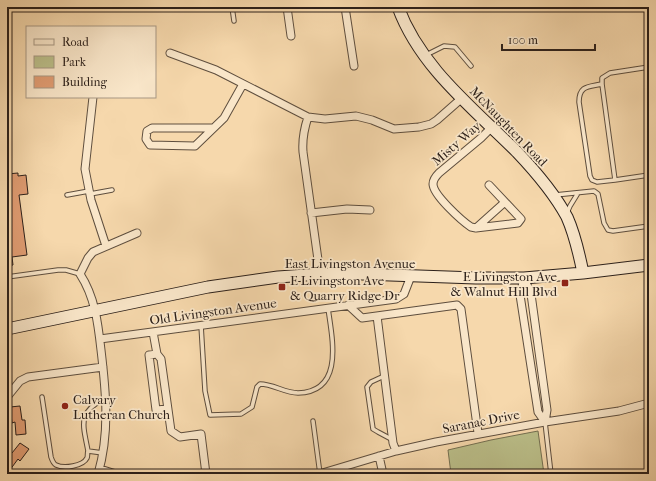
<svg xmlns="http://www.w3.org/2000/svg" width="656" height="481" viewBox="0 0 656 481" font-family="'IM FELL French Canon',serif">
  <style>
    .green { fill: #bbbf8a; stroke: #747052 }
    .building { fill: #e09c72; stroke: #2c201a }
    .lines { fill: none; stroke-linecap: round; stroke-linejoin: round }
    .lane-casing { stroke: #5e4e3e; stroke-width: 5.5 }
    .street-casing { stroke: #5e4e3e; stroke-width: 9 }
    .secondary-casing { stroke: #2c201a; stroke-width: 13 }
    .lane { stroke: #f9e6c9; stroke-width: 3.5 }
    .street { stroke: #f9e6c9; stroke-width: 7 }
    .secondary { stroke: #f9e6c9; stroke-width: 11 }
    .poi-dot { fill: #8f2418; stroke: #f9e6c9; stroke-width: 1.5 }
    .labels { text-anchor: middle; stroke-width: 3.5; stroke-linejoin: round; paint-order: stroke }
    .street-label { font-size: 13px; fill: #2c201a; stroke: #f9e6c9 }
    .poi-label { font-size: 13px; fill: #2c201a; stroke: #f9e6c9; text-anchor: start }
  </style>
  <rect width="100%" height="100%" fill="#f6d8ac"/>
  <filter id="stains"><feTurbulence type="fractalNoise" baseFrequency=".005" numOctaves="4"/><feColorMatrix values="0 0 0 0 .2 0 0 0 0 .09 0 0 0 0 .02 0 0 0 .5 -.17"/></filter>
  <radialGradient id="worn" r=".72"><stop offset=".6" stop-color="#630" stop-opacity="0"/><stop offset="1" stop-color="#630" stop-opacity=".3"/></radialGradient>
  <path class="green" d="M538,431L544,474H451L448,450L491,440Z"/>
  <path class="building" d="M18,173V176L26,175L28,194L19,195L27,255L12,257L13,265L7,266V174Z
    M20,406L22,420H25L26,434L16,435L15,422L12,423L10,407Z
    M20,443L29,449L20,461L18,459L7,474V456L10,452L12,453Z"/>
  <g class="lines">
    <g class="lane-casing">
      <path id="lane" d="M232,7L234,21
        M426,55L444,46L455,47L471,66
        M649,67L610,73L602,78V84L615,180L649,175
        M602,84C589,87 579,85 579,102L590,176L592,180L597,182L615,180
        M90,194L112,190
        M67,195L89,191
        M555,195L594,191L598,194L604,223L608,230L613,231L649,226
        M567,213L570,206L578,193
        M7,277L58,270H66L80,274
        M201,325L205,391L210,415L241,414L252,407L257,387L260,384C273,384 285,393 298,393C345,392 332,338 328,308
        M384,376L371,382L367,387L373,429L378,432L393,440
        M42,397L51,457C52,460 54,464 56,465C64,469 83,466 87,458C88,456 87,453 88,451
        M313,421L320,474
        M545,422L551,474
        M103,453L88,451C83,424 77,413 105,398"/>
    </g>
    <g class="street-casing">
      <path id="street" d="M180,7H181
        M287,7L291,36
        M345,7L354,66
        M170,53L216,70L308,117L325,119L356,116L372,120L394,129L419,127L431,124L437,120L462,98
        M93,97L85,169L91,200L106,246
        M308,117C304,129 302,139 303,152L320,274
        M213,128H152L147,131L146,139L150,145L195,146L224,118L243,84
        M489,185L521,219L518,223L476,228L471,227C462,221 433,195 433,184C433,180 436,176 439,173L481,138L492,127
        M311,213L347,209L370,210
        M476,228L505,202
        M524,278L520,295L538,412L545,422
        M524,278L531,294L547,410L545,422
        M348,305L362,318L457,305L461,309L478,433
        M377,316L393,443L396,451
        M153,332L157,354L161,359L171,431L180,437L201,434L206,474
        M100,339L396,299L404,294L411,276
        M157,354L149,355L156,410L168,409
        M7,397L20,381L28,377L103,367
        M379,456L383,474
        M100,469L116,474
        M98,474C110,433 106,392 101,350C98,323 95,297 80,274L88,258L93,252L137,233
        M319,474L396,451L436,442L545,422L619,411L649,403"/>
    </g>
    <g class="secondary-casing">
      <path id="secondary" d="M398,7C420,67 473,108 517,152C536,172 554,193 567,217C575,235 579,253 583,273
        M7,329L208,287L278,277L320,274H362L476,278H524L583,273L649,265"/>
    </g>
    <use href="#lane" class="lane"/>
    <use href="#street" class="street"/>
    <use href="#secondary" class="secondary"/>
  </g>
  <g class="poi-dot">
    <rect x="561" y="279" width="8" height="8" rx="2"/>
    <rect x="278" y="283" width="8" height="8" rx="2"/>
    <circle cx="65" cy="406" r="4"/>
  </g>
  <g class="labels">
    <g class="street-label">
      <text transform="translate(509 126) rotate(46)" y="5">McNaughten Road</text>
      <text transform="translate(456 143) rotate(-41)" y="5">Misty Way</text>
      <text x="350" y="268">East Livingston Avenue</text>
      <text transform="translate(213 311) rotate(-8)" y="5">Old Livingston Avenue</text>
      <text transform="translate(481 421) rotate(-11)" y="5">Saranac Drive</text>
    </g>
    <g class="poi-label">
      <text x="557" y="281" text-anchor="end">E Livingston Ave<tspan x="557" dy="15">&amp; Walnut Hill Blvd</tspan></text>
      <text x="290" y="285">E Livingston Ave<tspan x="290" dy="15">&amp; Quarry Ridge Dr</tspan></text>
      <text x="73" y="404">Calvary<tspan x="73" dy="15">Lutheran Church</tspan></text>
    </g>
  </g>
  <rect width="656" height="481" fill="none" stroke="#f6d8ac" stroke-width="24"/>
  <rect x="8" y="8" width="640" height="465" fill="none" stroke="#2c201a" stroke-width="2"/>
  <rect x="12" y="12" width="632" height="457" fill="none" stroke="#2c201a"/>
  <rect x="26" y="26" width="130" height="72" fill="#f9e6c9" stroke="#a79783"/>
  <rect x="34" y="39" width="20" height="6" fill="#f9e6c9" stroke="#a79783"/>
  <text x="62" y="46" font-size="12" fill="#2c201a">Road</text>
  <rect x="34" y="56" width="20" height="12" fill="#bbbf8a" stroke="#a79783"/>
  <text x="62" y="66" font-size="12" fill="#2c201a">Park</text>
  <rect x="34" y="76" width="20" height="12" fill="#e09c72" stroke="#a79783"/>
  <text x="62" y="86" font-size="12" fill="#2c201a">Building</text>
  <path d="M502 44v6h93v-6" fill="none" stroke="#2c201a" stroke-width="2"/>
  <text x="508" y="44" font-size="12" fill="#2c201a" stroke="#f9e6c9" stroke-width="3" paint-order="stroke">100 m</text>
  <rect width="100%" height="100%" filter="url(#stains)"/>
  <rect width="100%" height="100%" fill="url(#worn)"/>
</svg>
